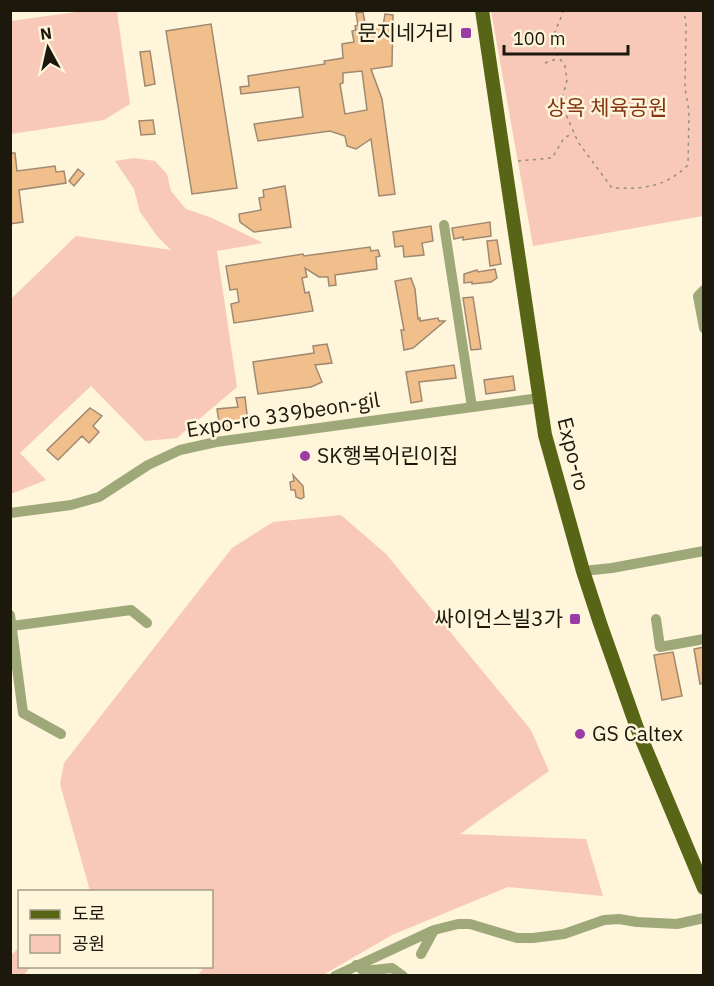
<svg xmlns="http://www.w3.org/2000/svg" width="714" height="986" viewBox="0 0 714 986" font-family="'IBM Plex Sans','Noto Sans KR',sans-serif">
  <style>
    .green { fill: #f8c9b8 }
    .building { fill: #f1bf8b; stroke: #a08971; stroke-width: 1.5; fill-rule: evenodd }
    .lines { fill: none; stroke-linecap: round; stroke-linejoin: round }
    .path { stroke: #958e7b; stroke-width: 1.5; stroke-dasharray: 3 4.5; stroke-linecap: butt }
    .minor { stroke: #9ea878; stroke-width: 10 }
    .major { stroke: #596516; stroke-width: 14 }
    .poi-dot { fill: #9b3ca4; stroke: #fef5db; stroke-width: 2 }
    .labels { text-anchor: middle; stroke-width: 5; stroke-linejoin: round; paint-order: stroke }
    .poi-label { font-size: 21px; fill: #1c180c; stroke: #fef5db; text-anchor: end }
    .park-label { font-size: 21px; fill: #843412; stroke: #fef5db }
    .street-label { font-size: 21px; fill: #1c180c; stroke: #fef5db }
  </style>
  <rect width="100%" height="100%" fill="#fef5db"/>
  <path class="green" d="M83,11H117L130,104L104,120L11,134V21Z
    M491,11H703V216L533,246Z
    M134,158L155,161L167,174L171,191L186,209L212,218L263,243L217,251L237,387L177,438L145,441L91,386L20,453L46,480L11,494V299L76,236L171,250L157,236L140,212L134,189L115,161Z
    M341,515L386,554L531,730L549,771L460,834L586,839L603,896L508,887L392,935L323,975H198L204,967L212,966V892L90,891L60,784L64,763L232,548L273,522Z
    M19,948L20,966L30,967L24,975H11V955Z"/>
  <path class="building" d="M363,12L366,29L383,26L385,14L393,15L392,66L371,69L382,99L395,194L379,196L371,139L356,149L347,146L345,136L330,131L258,141L254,124L303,117L299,87L241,94L240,87L249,86L248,76L325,64L324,61L343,58L342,44L354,42L352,31L356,30L355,26L358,25L356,13ZM362,71L367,110L345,114L340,84L343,83V73Z
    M211,24L237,188L192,194L166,31Z
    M150,51L155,84L145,86L140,52Z
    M153,120L155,134L141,135L139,121Z
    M10,153H15L17,171L55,166L56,172L64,171L66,183L19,190L23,222L10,224Z
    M78,169L84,174L74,186L69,181Z
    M285,186L291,227L254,232L240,222L239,214L261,210L259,198L264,197L263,190Z
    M490,222L491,236L463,240V237L454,239L452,228Z
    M431,226L433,241L422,243L424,255L404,257L403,246L395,247L393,232Z
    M497,240L501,264L490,266L487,241Z
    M370,247L371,251L378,250L380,256L376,257L377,269L335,275L336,285L329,286L328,277H319L305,268L307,277L302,278L305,293L309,292L313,311L234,323L231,304L239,302L237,289L230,290L226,266L303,254L304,256Z
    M495,269L497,278L491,282L472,284V282L464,283V274L477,270L478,272Z
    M411,278L415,289L418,319L420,318V321L438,318L439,321H445L413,348L404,350L401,330H404L395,281Z
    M473,297L481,349L471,350L463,298Z
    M327,344L332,363L315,365L322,382L311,387L258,394L253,362L314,353L313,346Z
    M454,365L456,378L419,382L422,401L411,403L406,372Z
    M513,376L515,390L486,394L484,380Z
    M245,397L248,423L220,428L217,409L238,407L236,398Z
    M90,408L102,416L93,426L99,432L89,443L82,436L58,460L47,450Z
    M293,475L303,486L304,497L301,499L296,497L295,490H291L290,482L294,481Z
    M704,647V683L700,684L694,649Z
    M673,652L682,696L662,700L654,655Z"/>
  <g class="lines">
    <path class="path" d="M564,10L554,34L556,53L565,66L567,80L561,103L578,142L612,188C642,189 665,188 688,165L689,111L685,89L686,25L684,10
      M545,63L559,58
      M518,161L552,158L564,138L573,133"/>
    <path class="minor" d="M444,225L472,407
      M704,290L698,296L704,328
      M10,513L71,505L99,497L148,465L180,450L216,442L539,398
      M583,571L612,568L704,551
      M10,615L23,713L61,734
      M656,619L660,647L704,639
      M12,626L131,610L147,623
      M421,954L434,930
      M356,965L364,971L392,968L403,976
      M335,976L434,930L458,924H470L517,938H533L564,934L604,920L619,919L637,922L677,924L704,918"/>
    <path class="major" d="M482,10L545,435L583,571L600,623L637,728L704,888"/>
  </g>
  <g class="poi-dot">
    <rect x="460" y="27" width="12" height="12" rx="3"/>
    <circle cx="305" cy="456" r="6"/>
    <rect x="569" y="613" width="12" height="12" rx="3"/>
    <circle cx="580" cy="734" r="6"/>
  </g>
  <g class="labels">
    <g class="poi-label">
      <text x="454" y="40">문지네거리</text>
      <text x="317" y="463" text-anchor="start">SK행복어린이집</text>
      <text x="563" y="626">싸이언스빌3가</text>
      <text x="592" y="741" text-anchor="start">GS Caltex</text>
    </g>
    <g class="park-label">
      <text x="607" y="115">상옥 체육공원</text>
    </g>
    <g class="street-label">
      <text transform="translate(283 415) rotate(-9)" y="7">Expo-ro 339beon-gil</text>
      <text transform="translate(573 454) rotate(76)" y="7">Expo-ro</text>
    </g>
  </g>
  <rect width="714" height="986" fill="none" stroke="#1c180c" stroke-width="24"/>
  <rect x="18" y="890" width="195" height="78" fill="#fef5db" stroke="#a49d88" stroke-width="1.5"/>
  <rect x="30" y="910" width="30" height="9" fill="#596516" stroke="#a49d88" stroke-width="1.5"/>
  <text x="72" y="920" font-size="18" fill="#1c180c">도로</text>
  <rect x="30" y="935" width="30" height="18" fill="#f8c9b8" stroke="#a49d88" stroke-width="1.5"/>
  <text x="72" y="950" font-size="18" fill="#1c180c">공원</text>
  <g transform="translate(48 48) rotate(352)" stroke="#fef5db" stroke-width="4.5" paint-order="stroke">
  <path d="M0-4.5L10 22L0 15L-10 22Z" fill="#1c180c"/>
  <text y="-9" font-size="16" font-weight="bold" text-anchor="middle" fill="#1c180c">N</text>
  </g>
  <path d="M504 45v9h124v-9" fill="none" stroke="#1c180c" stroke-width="3"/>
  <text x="513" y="45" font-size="18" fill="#1c180c" stroke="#fef5db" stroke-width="4.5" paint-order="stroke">100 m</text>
</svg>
